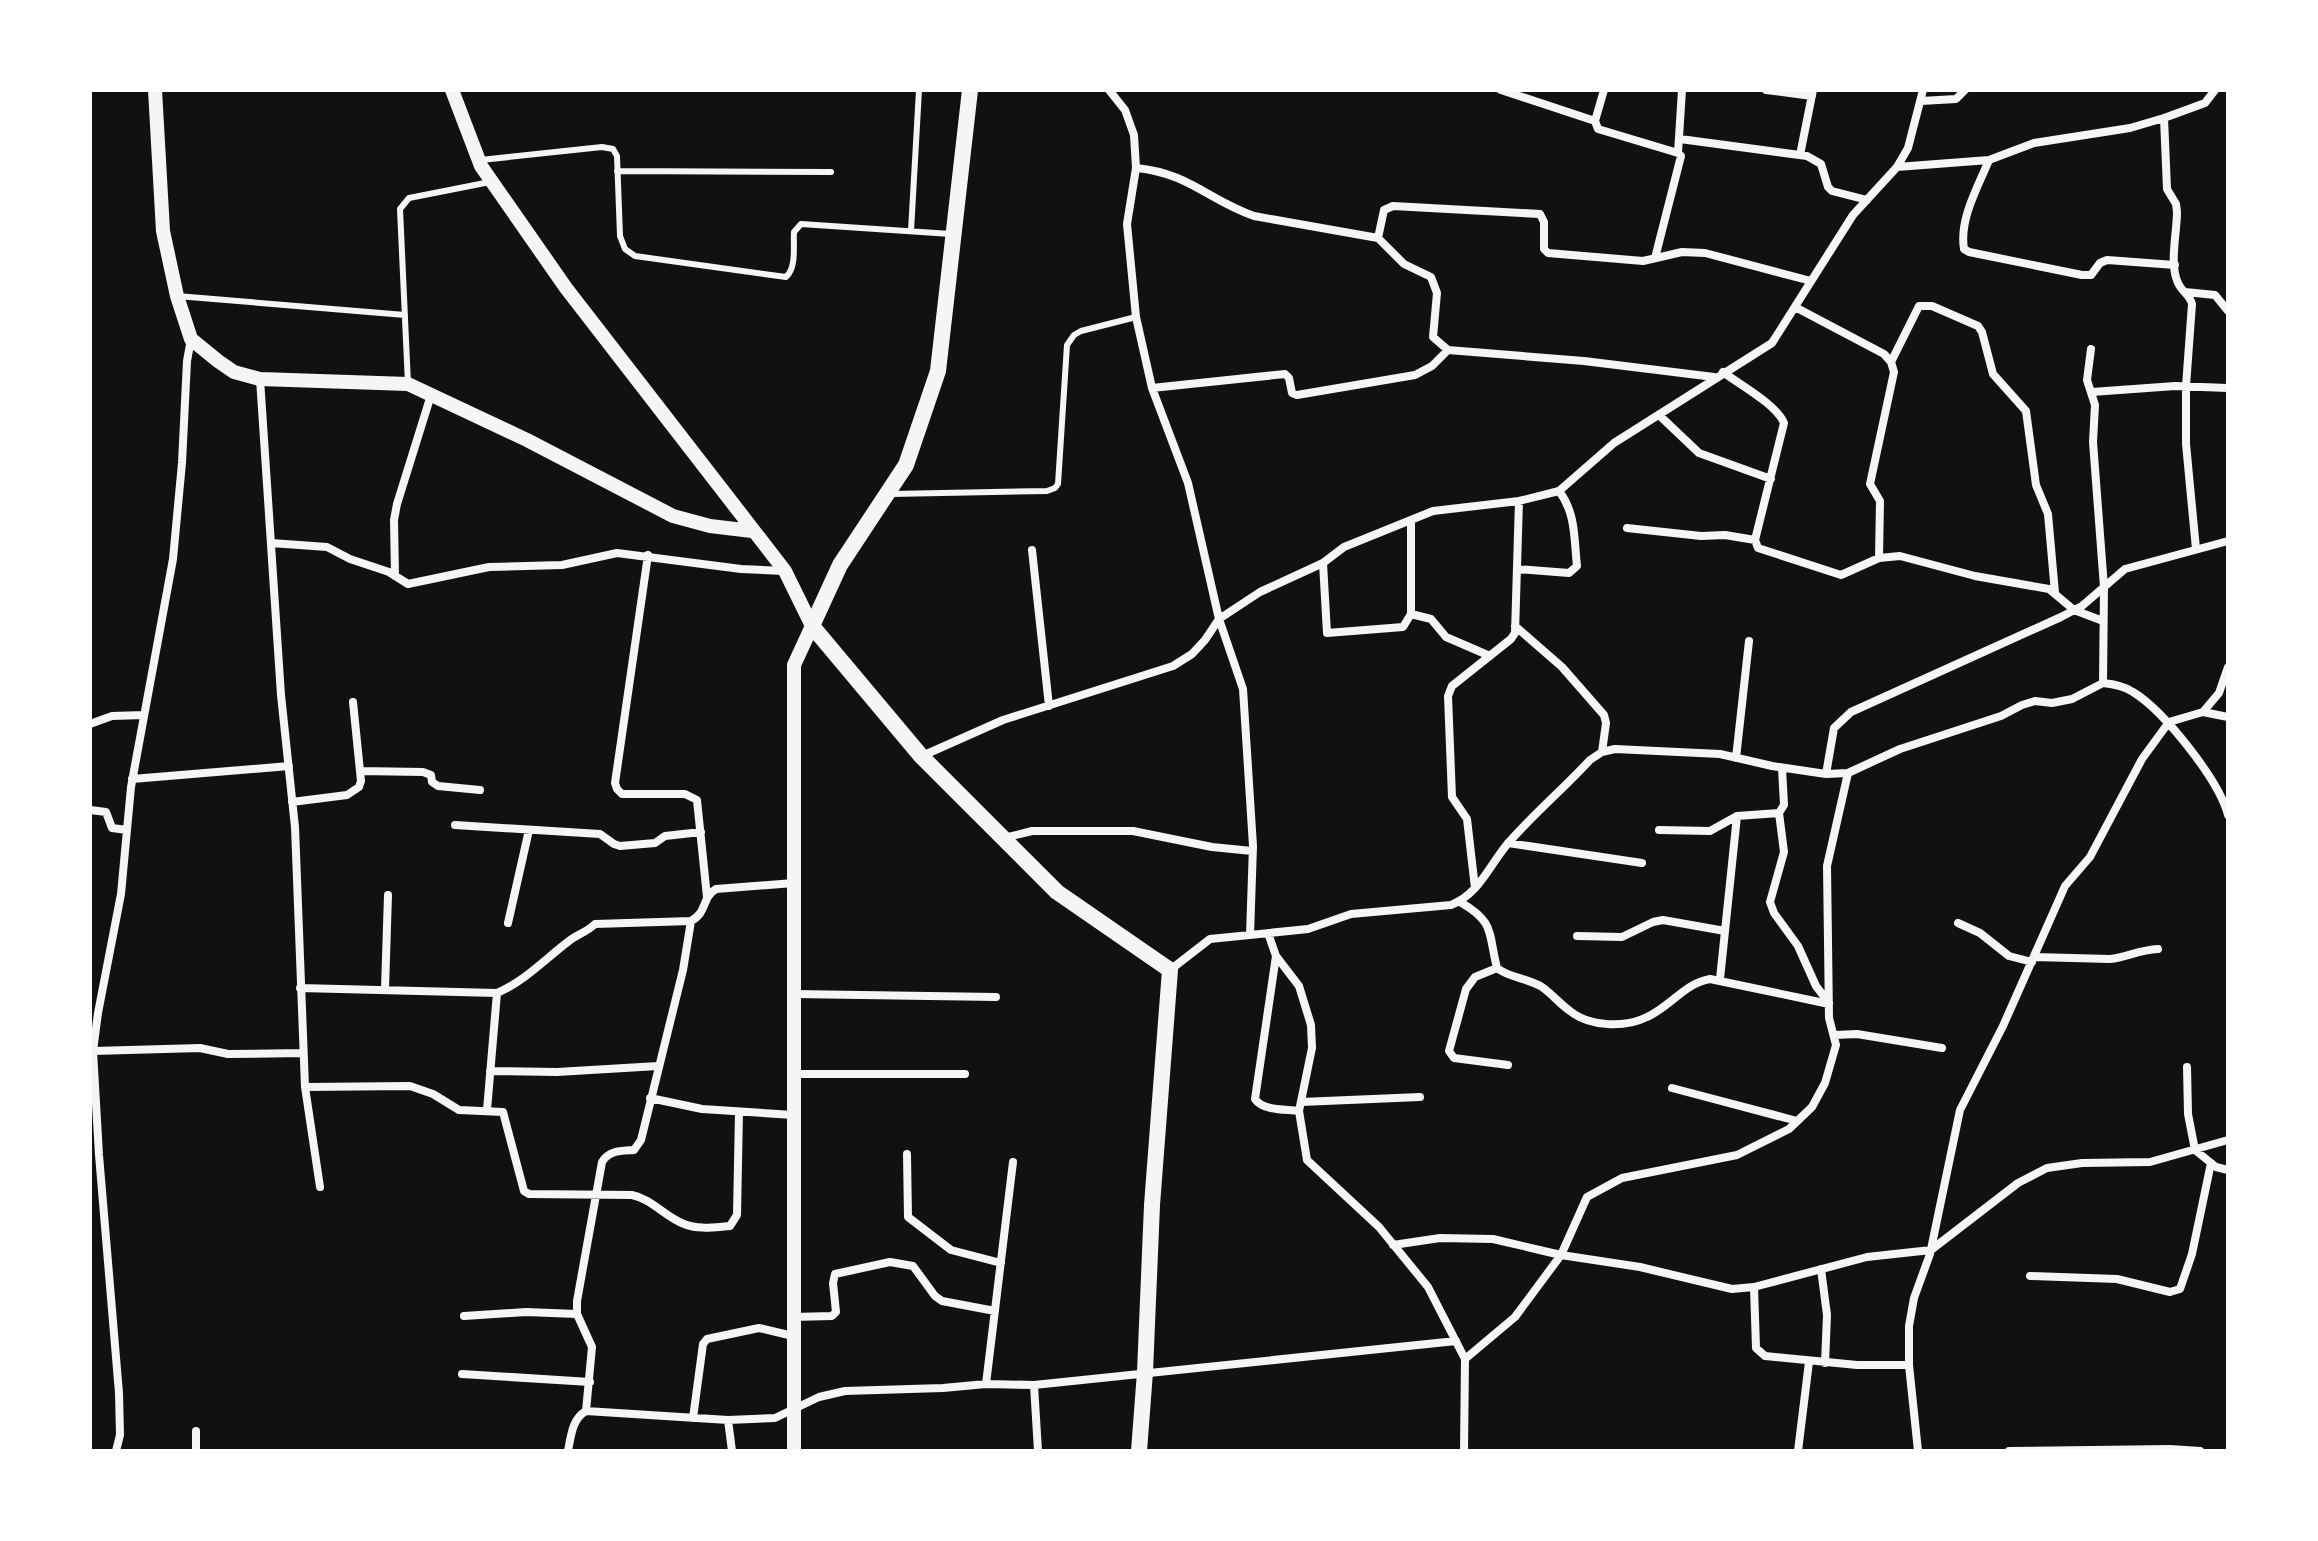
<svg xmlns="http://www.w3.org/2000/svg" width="2318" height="1541" viewBox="0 0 2318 1541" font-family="'Sofia Sans Condensed',sans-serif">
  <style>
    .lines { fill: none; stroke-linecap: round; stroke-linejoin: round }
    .service { stroke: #f5f5f5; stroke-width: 6 }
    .minor { stroke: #f5f5f5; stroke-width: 8 }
    .tertiary { stroke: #f5f5f5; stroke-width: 14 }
    .secondary { stroke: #f5f5f5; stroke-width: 16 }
  </style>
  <rect width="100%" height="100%" fill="#111"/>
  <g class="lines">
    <path class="service" d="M481,160L602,147L613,149L617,156L620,236L625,249L635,256L786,277C797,267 793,245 794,232L801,224L951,234
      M617,171L831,172
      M911,231L919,90
      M177,296L405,315
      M408,384L400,209L409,198L490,182
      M891,494L1047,491L1055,488L1058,484L1067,345L1074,335L1081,331L1136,317"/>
    <path class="minor" d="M1109,90L1125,110L1134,135L1136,168L1127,224L1136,317L1152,388L1188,483L1219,619L1243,689L1253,846L1250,935
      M1501,90L1595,121
      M1604,90L1595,121L1598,129L1678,153L1681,156L1655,258
      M1766,90L1812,96
      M1921,101L1956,99L1965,90
      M2164,118L2130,128L2034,143L1989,160C1978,187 1959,219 1964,249L1969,252L2082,275H2091L2100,263L2107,260L2175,265
      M1680,139L1807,156L1821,164L1828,187L1832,191L1867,200
      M1678,153L1682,90
      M1800,155L1813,90
      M1897,167L1989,160
      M1136,168C1189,173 1208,200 1254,216L1378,238L1404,264L1431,277L1437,293L1433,337L1448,350L1584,361L1714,377
      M1378,238L1384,210L1393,206L1540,214L1544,222V249L1548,253L1643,261L1682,252L1705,253L1811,281
      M2185,292L2215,295L2228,311
      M1795,307L1884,354L1891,362L1894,372L1870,484L1880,501L1879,558
      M2091,349L2087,380L2095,405L2093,442L2104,587L2103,683
      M1891,362L1919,306H1932L1978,326L1982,332L1993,374L2026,411L2036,485L2048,514L2055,593
      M1723,372C1740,385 1776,404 1784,423L1755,540L1758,548L1841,575L1879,558L1900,556L1975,576L2049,589L2074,610L2103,621
      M260,379L281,695L295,827L305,1087L320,1187
      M1152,388L1285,374L1289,378L1292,393L1297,395L1415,375L1432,366L1448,350
      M2092,392L2175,386L2228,388
      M1660,416L1699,453L1771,479
      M1627,528L1701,536L1725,535L1755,540
      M271,543L327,547L350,559L389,572L408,584L489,567L562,565L617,553L741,569L784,571
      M2196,549L2186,444V386L2192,304C2190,295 2182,292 2178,283C2169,264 2177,233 2177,212L2176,204L2167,189L2164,118L2205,103L2215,90
      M1032,550L1049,706
      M648,555L615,783L617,789L622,794H685L697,800L707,897
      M1323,563L1327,633L1403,627L1411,614V520
      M1517,569L1569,573L1577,566C1574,539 1576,513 1559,491
      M395,576L394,520L397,504L431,395
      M1411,614L1431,619L1446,637L1490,656
      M1515,626L1562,667L1604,715L1606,723L1602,752
      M2203,712L2228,717
      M90,724L112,716L144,715
      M922,756L1003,720L1173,666L1192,654L1205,640L1219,619L1260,592L1323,563L1344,547L1433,511L1519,501L1559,491L1614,443L1772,343L1853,215L1897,167L1908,148L1923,90
      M1736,758L1749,641
      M360,771L423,772L431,775L432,782L438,786L480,790
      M1826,774L1834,728L1851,712L2061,617L2082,606L2125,569L2228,541
      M132,779L289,766
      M292,802L347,795L359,787L361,781L353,702
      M90,810L106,812L112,828L127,830
      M1779,813L1784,852L1770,902L1774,913L1798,946L1816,986L1829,1003
      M455,825L600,834L614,844L620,846L655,843L665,836L701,832
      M1659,830L1710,831L1737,816L1779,813L1784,805L1782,768
      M1004,838L1032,831H1133L1212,847L1252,851
      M1508,843L1642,863
      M1475,888L1467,819L1452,797L1448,696L1452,686L1511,639L1515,633L1519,501
      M1460,902C1495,922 1488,932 1497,968C1509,978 1528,978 1542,987C1552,994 1560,1004 1570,1011C1590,1027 1625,1028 1647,1017C1670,1007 1685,983 1710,979L1829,1004
      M508,923L529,830
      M1958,923L1980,933L2009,956L2032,962
      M1268,933L1276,956L1299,986L1311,1025L1312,1048L1299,1111L1307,1160L1379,1227L1428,1287L1465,1359L1464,1451
      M1577,936L1622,937L1653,922L1663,920L1725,931
      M1276,956L1255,1099C1263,1111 1285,1109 1299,1111
      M2034,957L2110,959C2127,957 2139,950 2158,949
      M1497,968L1475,977L1466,989L1449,1051L1454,1058L1508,1065
      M1170,970L1210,939L1308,929L1351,914L1451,905C1480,894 1490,863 1510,841C1535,813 1564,788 1590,760L1602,752L1615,749L1720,754L1772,766L1826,774L1848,773L1900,749L2001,716L2022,705L2035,701L2052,703L2072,699L2103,683C2114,684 2124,686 2133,692C2164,711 2219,780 2228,815
      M1720,979L1737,816
      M300,988L497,993C525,981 545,959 569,941C578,934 587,932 595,924L691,921C708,912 701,898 716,889L794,883
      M385,989L388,895
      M794,994L996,997
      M1834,1035L1857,1034L1942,1048
      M93,1051L200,1048L228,1054L303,1053
      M2187,1067L2188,1114L2195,1150L2216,1167L2228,1170
      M490,1071L557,1072L658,1066
      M793,1074H965
      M305,1087L410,1086L433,1094L459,1110L503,1112L524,1191L529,1194L632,1195C652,1199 665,1217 684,1224C698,1230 715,1227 730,1226L737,1215L739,1112
      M1672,1088L1797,1121
      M650,1098L702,1109L793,1115
      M1301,1102L1420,1097
      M487,1110L497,993
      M907,1154L908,1217L951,1250L1001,1263
      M1393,1245L1440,1238L1493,1239L1561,1255L1640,1267L1732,1289L1754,1287L1867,1257L1931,1250L2018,1183L2047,1168L2082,1163L2150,1162L2228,1140
      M1821,1269L1827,1315L1825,1363
      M2030,1276L2117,1279L2170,1292L2180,1289L2192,1254L2211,1163
      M1754,1287L1756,1348L1765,1356L1857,1365H1909
      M464,1316L526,1312L577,1314
      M793,1317L832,1316L836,1312L833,1283L835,1274L890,1262L913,1266L935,1296L942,1301L995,1311
      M1465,1359L1515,1317L1561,1255L1587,1197L1622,1178L1737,1155L1789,1129L1812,1107L1825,1083L1836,1045L1829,1018L1827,866L1848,773
      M462,1374L590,1382
      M986,1384L1013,1162
      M1034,1385L1038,1451
      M586,1411L592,1347L577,1314V1301L602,1162C609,1150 622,1151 634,1150L641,1140L683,970L691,921
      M693,1418L703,1344L707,1339L759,1328L793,1336
      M728,1420L732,1451
      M196,1431V1451
      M116,1451L120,1435L119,1393L99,1155L93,1051L98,1013L121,894L131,787L173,559L182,463L187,361L191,339
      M568,1451C571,1436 572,1419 586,1411L728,1420L775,1418L819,1397L845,1391L943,1388L986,1384L1034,1385L1456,1341
      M1798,1451L1809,1362
      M1918,1451L1909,1365V1326L1914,1298L1930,1254L1960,1110L2003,1026L2065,886L2090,857L2142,759L2169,722L2203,712L2219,693L2228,667
      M2009,1451L2170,1449L2200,1451"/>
    <path class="tertiary" d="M155,90L163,231L177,296L191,339L218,361L234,372L260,379L408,384L527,440L673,516L710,526L752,531
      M452,90L481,166L566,288L785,571L812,626L794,665V1451"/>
    <path class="secondary" d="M970,90L938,371L906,465L840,565L812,626L921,756L1057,892L1170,970L1152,1205L1145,1372L1139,1451"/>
  </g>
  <rect width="2318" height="1541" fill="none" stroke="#ffffff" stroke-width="184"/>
</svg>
